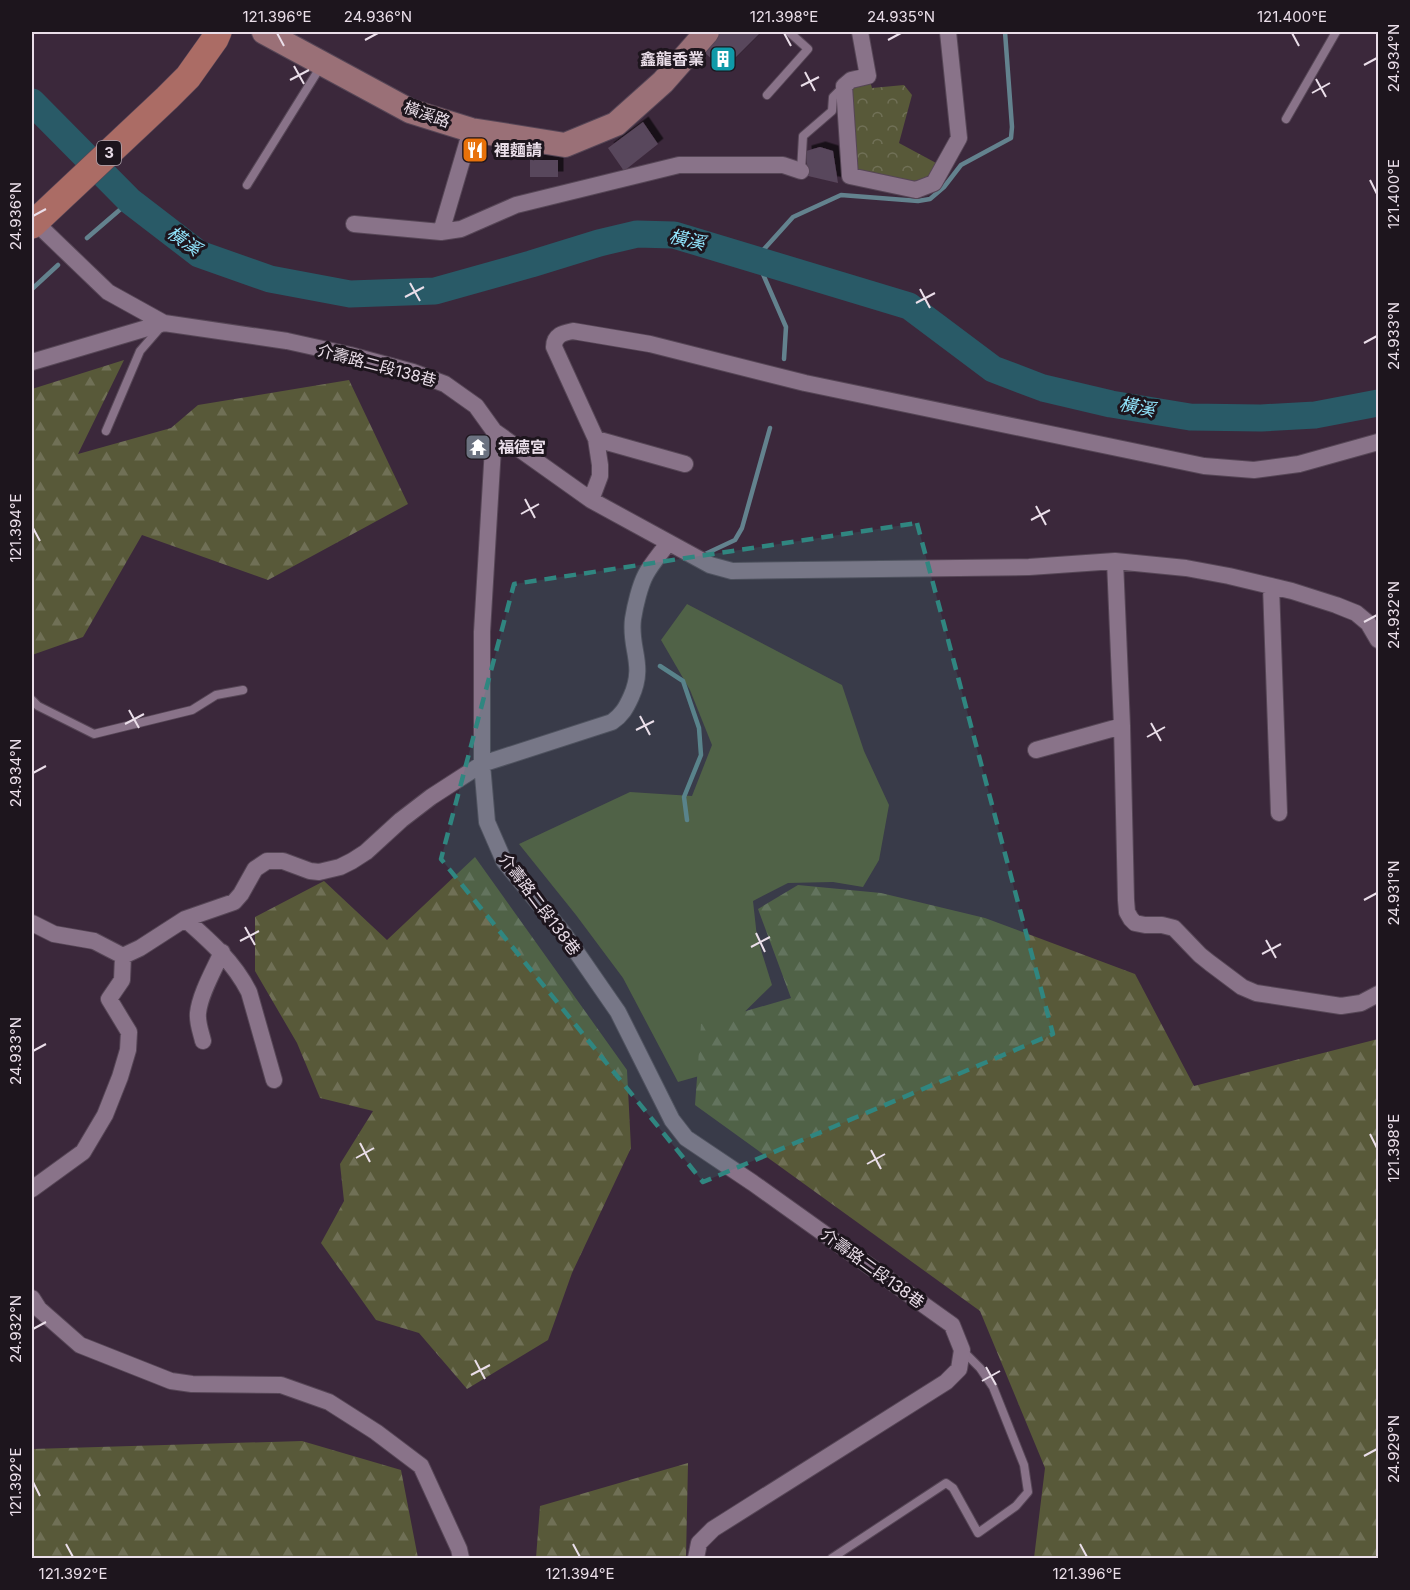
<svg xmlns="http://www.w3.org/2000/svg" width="1410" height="1590" viewBox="0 0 1410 1590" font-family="Inter,'Noto Sans TC',sans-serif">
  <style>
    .grass { fill: #585939 }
    .forest { fill: url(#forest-firs) }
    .park { fill: url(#park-crowns) }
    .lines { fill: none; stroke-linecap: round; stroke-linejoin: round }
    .stream { stroke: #63828e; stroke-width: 4.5 }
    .river { stroke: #295a67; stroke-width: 27 }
    .building { fill: #59465b; filter: url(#shadow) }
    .lane-casing { stroke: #564656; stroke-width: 10 }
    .street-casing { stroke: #564656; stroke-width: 18 }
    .secondary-casing { stroke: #564656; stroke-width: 26 }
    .primary-casing { stroke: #564656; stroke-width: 28 }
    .lane { stroke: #897389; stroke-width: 8 }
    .street { stroke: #897389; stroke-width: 16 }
    .secondary { stroke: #9a7077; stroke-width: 24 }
    .primary { stroke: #ab6c65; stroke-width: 27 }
    .marked { fill: #308680; fill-opacity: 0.2; stroke: #308680; stroke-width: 4.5; stroke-dasharray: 12 8; stroke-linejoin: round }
    .ticks { fill: none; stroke: #eadee9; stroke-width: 2 }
    .labels { text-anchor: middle; stroke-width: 6; stroke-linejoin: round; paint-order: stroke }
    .shield { fill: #1d151d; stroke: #aca2ac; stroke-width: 1.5 }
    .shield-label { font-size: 15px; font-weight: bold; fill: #eadee9 }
    .poi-label { font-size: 16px; font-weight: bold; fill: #eadee9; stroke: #1d151d; text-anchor: start }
    .street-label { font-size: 16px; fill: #eadee9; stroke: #1d151d }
    .water-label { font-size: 18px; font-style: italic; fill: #91e4fc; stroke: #1d151d }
    .neatline { fill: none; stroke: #eadee9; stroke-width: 2 }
    .ticks-label { font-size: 15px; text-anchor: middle; fill: #eadee9 }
  </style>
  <defs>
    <pattern id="forest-firs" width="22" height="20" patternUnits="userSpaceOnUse" patternTransform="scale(1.5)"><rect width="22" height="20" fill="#585939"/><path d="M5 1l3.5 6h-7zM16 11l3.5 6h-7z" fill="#707056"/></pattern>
    <pattern id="park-crowns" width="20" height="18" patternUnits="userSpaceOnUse" patternTransform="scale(1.5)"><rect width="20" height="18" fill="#585939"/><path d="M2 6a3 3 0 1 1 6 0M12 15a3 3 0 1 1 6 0" fill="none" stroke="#707056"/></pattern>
    <filter id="shadow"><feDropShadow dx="5.5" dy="-5.5" stdDeviation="0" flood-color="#0009"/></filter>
  </defs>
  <rect width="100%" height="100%" fill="#3b283b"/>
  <path class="grass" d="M687,604L842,685L864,751L889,805L879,860L863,887L833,882L788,883L753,901L757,937L772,985L722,1034L710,1073L678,1082L623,978L576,915L519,844L630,792L692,796L712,745L690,690L661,640Z"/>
  <path class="forest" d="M124,360L78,454L171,428L198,405L349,380L408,504L268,580L142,535L83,637L32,655V588L33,583L32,575V389Z
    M475,857L627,1070L631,1148L572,1273L548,1340L467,1389L419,1333L376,1320L321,1243L344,1201L340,1164L373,1111L320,1098L297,1043L255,971V917L324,881L387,940Z
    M798,885L881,893L985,918L1135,974L1194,1086L1378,1039V1558H1034L1045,1468L980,1311L695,1105L701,1024L791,998L758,909Z
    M302,1441L401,1470L418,1558H32V1449Z
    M688,1463L686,1558H536L540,1506Z"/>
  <path class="park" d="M870,81L872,88L904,85L912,95L899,143L938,164L927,179L914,184L855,171L849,87Z"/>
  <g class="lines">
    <path class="stream" d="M87,238L130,201
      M32,289L58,265
      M784,359L786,327L756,258L793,217L841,195L918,201L930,199L944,187L961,165L1011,138L1012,127L1005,32
      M703,555L735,540L742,528L770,428
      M660,666L683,681L699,728L701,755L684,797L687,820"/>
    <path class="river" d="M32,102L130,201L199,254L270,279L350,294L435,291L531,264L599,243L637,234L674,235L909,306L993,369L1043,388L1111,404L1190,417L1261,418L1315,415L1378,403"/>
  </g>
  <path class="building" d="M717,32H761L724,69L700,49Z
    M643,122L658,144L624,171L608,148Z
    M820,147L833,151L838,183L808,176L806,151Z
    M530,160H558V177H530Z
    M487,438L491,450L468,457L465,445Z"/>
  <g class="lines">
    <g class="lane-casing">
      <path id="lane" d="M767,95L808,49L789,32
        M1286,119L1336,32
        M801,171L803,136L832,111L833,97L844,86
        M247,185L321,66
        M106,431L140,351L160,328
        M32,700L38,706L94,734L192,710L216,695L243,690
        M832,1558L946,1483L953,1488L978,1533L1016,1506L1028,1492L1024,1465L993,1387L980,1368L962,1350"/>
    </g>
    <g class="street-casing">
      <path id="street" d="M860,32L868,76L851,80L844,86L850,176L916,190L934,183L959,138L948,32
        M32,219L108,292L164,323L287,341L350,355L413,372L445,384L476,406L494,431L591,500L710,565L732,571L1029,567L1115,561L1186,568L1229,576L1292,591L1336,605L1356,613L1368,623L1378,640
        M354,224L441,232L471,130
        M441,232L461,229L516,205L679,165H783L801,171
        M32,362L164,323
        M494,431L482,632V764L487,822L504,861L564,934L618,1012L672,1120L686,1138L753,1183L952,1325L962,1350L959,1369L946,1382L713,1529L699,1543L696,1558
        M596,439L685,464
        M591,500L600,476V465L596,439L554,347C554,335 563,333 573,331L650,344L805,383L1204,466L1254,470L1299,464L1378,442
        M1115,561L1122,726L1126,900L1127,912L1131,919L1135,923L1145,925H1162L1174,928L1200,955L1210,963L1242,987L1256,993L1341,1006L1361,1003L1378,994
        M1271,586L1279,813
        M1036,750L1122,726
        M185,919C210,941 234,962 249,992L274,1080
        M32,923L54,934L94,941L123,956L140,948L185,919L234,902L241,894L255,869L267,861H283L310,871L319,872L340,867L352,861L366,852L401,820L431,797L482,764L612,722C622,715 626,708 631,697C646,664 629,649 633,619C635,606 640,585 646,574C652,563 661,553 668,543
        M203,1041C201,1032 197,1023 198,1013C200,994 214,970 222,952
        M32,1189L83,1152L105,1115L120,1077L128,1050L129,1032L109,999L122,980L123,956
        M32,1298L39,1309L80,1345L171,1381L192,1384L281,1385L329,1402L376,1432L421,1466L459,1549L461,1558"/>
    </g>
    <g class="secondary-casing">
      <path id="secondary" d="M264,32L410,111L471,130L565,145L616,124L663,82L707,32"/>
    </g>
    <g class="primary-casing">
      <path id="primary" d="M32,225L167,98L188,77L215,39L218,32"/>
    </g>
    <use href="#lane" class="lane"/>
    <use href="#street" class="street"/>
    <use href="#secondary" class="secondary"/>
    <use href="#primary" class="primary"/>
  </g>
  <path class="marked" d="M917,523L1053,1034L703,1182L441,859L514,584Z"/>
  <path class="ticks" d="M277,33L284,46M784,33L791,46M1292,33L1299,46M365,40L378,33M888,40L901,33M1364,65L1377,58M294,66L304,84M805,72L815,91M1316,79L1326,97M290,80L309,70M801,86L819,77M1312,93L1330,83M1370,180L1377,194M33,216L46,209M410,283L420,301M920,289L930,308M405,297L424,287M916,303L935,293M1364,343L1377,336M525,499L535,518M1036,506L1046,525M521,514L539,504M1031,520L1050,510M33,528L40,541M1364,622L1377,615M129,710L139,728M640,716L650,735M1151,723L1161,741M125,724L144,714M636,730L654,721M1147,737L1165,727M33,773L46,766M1364,900L1377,893M245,927L255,945M756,933L765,952M1266,940L1276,958M240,941L259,931M751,947L770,937M1262,954L1281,944M33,1051L46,1044M1370,1134L1377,1148M360,1143L370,1162M871,1150L881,1169M356,1158L374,1148M867,1164L885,1154M33,1329L46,1322M475,1360L485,1379M986,1367L996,1385M471,1375L490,1365M982,1381L1000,1371M1364,1456L1377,1449M33,1482L40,1496M66,1544L73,1557M573,1544L580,1557M1080,1544L1087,1557"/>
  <defs>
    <g id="building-square" transform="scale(1.35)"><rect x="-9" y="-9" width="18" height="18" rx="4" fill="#0f9aa8" stroke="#1d151d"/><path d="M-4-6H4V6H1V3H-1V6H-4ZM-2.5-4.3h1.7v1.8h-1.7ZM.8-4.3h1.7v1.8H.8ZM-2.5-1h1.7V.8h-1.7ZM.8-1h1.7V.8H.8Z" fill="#fff"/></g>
    <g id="restaurant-square" transform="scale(1.35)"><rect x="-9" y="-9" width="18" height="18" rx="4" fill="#e8710a" stroke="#1d151d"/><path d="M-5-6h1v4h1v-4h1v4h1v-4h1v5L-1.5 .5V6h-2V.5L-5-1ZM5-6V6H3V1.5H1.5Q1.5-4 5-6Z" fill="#fff"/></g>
    <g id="temple-square" transform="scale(1.35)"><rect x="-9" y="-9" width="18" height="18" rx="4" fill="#6b7280" stroke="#1d151d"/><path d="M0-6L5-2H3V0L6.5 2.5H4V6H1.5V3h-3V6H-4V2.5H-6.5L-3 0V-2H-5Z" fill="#fff"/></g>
  </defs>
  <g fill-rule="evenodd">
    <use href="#building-square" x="723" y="59"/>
    <use href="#restaurant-square" x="475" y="150"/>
    <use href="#temple-square" x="478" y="447"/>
  </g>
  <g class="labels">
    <rect class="shield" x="97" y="141" width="24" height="24" rx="4.5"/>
    <g class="shield-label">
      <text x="109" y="158">3</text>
    </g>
    <g class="poi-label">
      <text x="704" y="65" text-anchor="end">鑫龍香業</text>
      <text x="494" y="156">裡麵請</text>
      <text x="498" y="453">福德宮</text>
    </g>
    <g class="street-label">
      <text transform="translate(427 114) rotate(20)" y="6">橫溪路</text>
      <text transform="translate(377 365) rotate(15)" y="6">介壽路二段138巷</text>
      <text transform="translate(540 904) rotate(53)" y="6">介壽路二段138巷</text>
      <text transform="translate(873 1268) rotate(36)" y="6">介壽路二段138巷</text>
    </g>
    <g class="water-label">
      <text transform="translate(687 240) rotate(13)" y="6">橫溪</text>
      <text transform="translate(184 241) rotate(35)" y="6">橫溪</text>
      <text transform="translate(1137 407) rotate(11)" y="6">橫溪</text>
    </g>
  </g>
  <rect width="1410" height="1590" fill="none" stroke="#1d151d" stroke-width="66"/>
  <rect x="33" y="33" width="1344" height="1524" class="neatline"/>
  <g class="ticks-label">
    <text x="277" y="22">121.396°E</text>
    <text x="378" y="22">24.936°N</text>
    <text x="784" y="22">121.398°E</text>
    <text x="901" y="22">24.935°N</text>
    <text x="1292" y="22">121.400°E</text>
    <text transform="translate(1394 58) rotate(-90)" y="5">24.934°N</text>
    <text transform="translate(1394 194) rotate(-90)" y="5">121.400°E</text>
    <text transform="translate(16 216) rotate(-90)" y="5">24.936°N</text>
    <text transform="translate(1394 336) rotate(-90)" y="5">24.933°N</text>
    <text transform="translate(16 528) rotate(-90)" y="5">121.394°E</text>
    <text transform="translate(1394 615) rotate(-90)" y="5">24.932°N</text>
    <text transform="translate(16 773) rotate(-90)" y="5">24.934°N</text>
    <text transform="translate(1394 893) rotate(-90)" y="5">24.931°N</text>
    <text transform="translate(16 1051) rotate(-90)" y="5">24.933°N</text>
    <text transform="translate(1394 1148) rotate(-90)" y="5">121.398°E</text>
    <text transform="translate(16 1329) rotate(-90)" y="5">24.932°N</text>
    <text transform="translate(1394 1449) rotate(-90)" y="5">24.929°N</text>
    <text transform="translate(16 1482) rotate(-90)" y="5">121.392°E</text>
    <text x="73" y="1579">121.392°E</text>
    <text x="580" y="1579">121.394°E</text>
    <text x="1087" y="1579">121.396°E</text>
  </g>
</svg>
